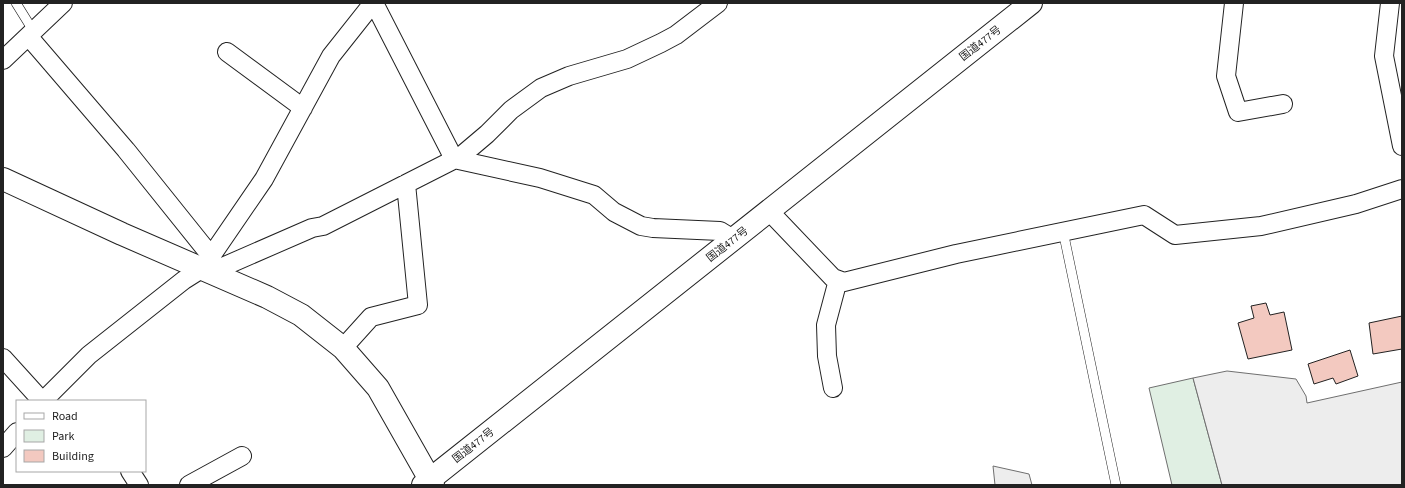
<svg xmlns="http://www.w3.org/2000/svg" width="1405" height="488" viewBox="0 0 1405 488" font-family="'Source Sans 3','Noto Sans JP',sans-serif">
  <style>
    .green { fill: #e0efe3; stroke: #6f6f6f }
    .parking { fill: #ededed; stroke: #6f6f6f }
    .building { fill: #f3c9c0; stroke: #222 }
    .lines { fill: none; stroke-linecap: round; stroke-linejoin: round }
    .service-casing { stroke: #222; stroke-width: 10 }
    .minor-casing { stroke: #222; stroke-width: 20 }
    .tertiary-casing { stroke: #222; stroke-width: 24 }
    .trunk-casing { stroke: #222; stroke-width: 24 }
    .service { stroke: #fff; stroke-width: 9 }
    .minor { stroke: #fff; stroke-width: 18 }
    .tertiary { stroke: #fff; stroke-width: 22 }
    .trunk { stroke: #fff; stroke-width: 22 }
    .labels { text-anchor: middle; stroke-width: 3; stroke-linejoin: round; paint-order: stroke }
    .street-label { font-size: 11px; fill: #222; stroke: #fff }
  </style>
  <rect width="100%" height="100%" fill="#fff"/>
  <path class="green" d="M1193,378L1222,485H1172L1149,388Z"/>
  <path class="parking" d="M1227,371L1296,379L1306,396L1307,403L1402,382V485H1222L1193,378Z
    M993,466L1029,474L1032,485H995Z"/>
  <path class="building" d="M1266,303L1270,315L1284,312L1292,350L1248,359L1238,323L1254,318L1251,306Z
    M1402,316V349L1373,354L1369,323Z
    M1350,350L1358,376L1336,384L1333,378L1314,384L1308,364Z"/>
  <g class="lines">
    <g class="service-casing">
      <path id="service" d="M16,3L34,32
        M1063,231L1116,485"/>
    </g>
    <g class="minor-casing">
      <path id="minor" d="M374,3L454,159L540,178L594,195L614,212L641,226L653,228L720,231L733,239
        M1234,3L1226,76L1238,112L1283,104
        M1390,3L1384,56L1402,146
        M29,37L126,150L211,256
        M227,52L303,108
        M3,60L63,3
        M769,211L833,278L844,282L956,254L1144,215L1175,235L1261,226L1356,204L1402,189
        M211,272L312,228L323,226L461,156L487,134L511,110L541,88L569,76L627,59L661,43L676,35L718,3
        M343,348L371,317L418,305L406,184
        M3,358L42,401
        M833,388L827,356L826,325L838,280
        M43,401L89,355L184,280L203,268L264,179L331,56L373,3
        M3,448L17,432
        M130,471L139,485
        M189,485L242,456"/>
    </g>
    <g class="tertiary-casing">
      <path id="tertiary" d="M3,179L122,234L267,297L301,315L343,348L378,388L433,485"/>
    </g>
    <g class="trunk-casing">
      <path id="trunk" d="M423,485L1031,3"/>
    </g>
    <use href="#service" class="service"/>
    <use href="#minor" class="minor"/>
    <use href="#tertiary" class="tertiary"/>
    <use href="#trunk" class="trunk"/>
  </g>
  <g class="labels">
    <g class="street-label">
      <text transform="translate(980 43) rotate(-38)" y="4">国道477号</text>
      <text transform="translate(727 244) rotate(-38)" y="4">国道477号</text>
      <text transform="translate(473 445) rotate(-38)" y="4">国道477号</text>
    </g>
  </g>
  <rect width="1405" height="488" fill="none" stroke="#222222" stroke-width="8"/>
  <rect x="16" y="400" width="130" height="72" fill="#ffffff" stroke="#a7a7a7"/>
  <rect x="24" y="413" width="20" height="6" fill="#ffffff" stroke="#a7a7a7"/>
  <text x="52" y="420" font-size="12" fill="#222222">Road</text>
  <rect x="24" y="430" width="20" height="12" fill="#e0efe3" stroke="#a7a7a7"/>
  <text x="52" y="440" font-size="12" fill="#222222">Park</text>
  <rect x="24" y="450" width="20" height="12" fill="#f3c9c0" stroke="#a7a7a7"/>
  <text x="52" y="460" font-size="12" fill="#222222">Building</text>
</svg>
